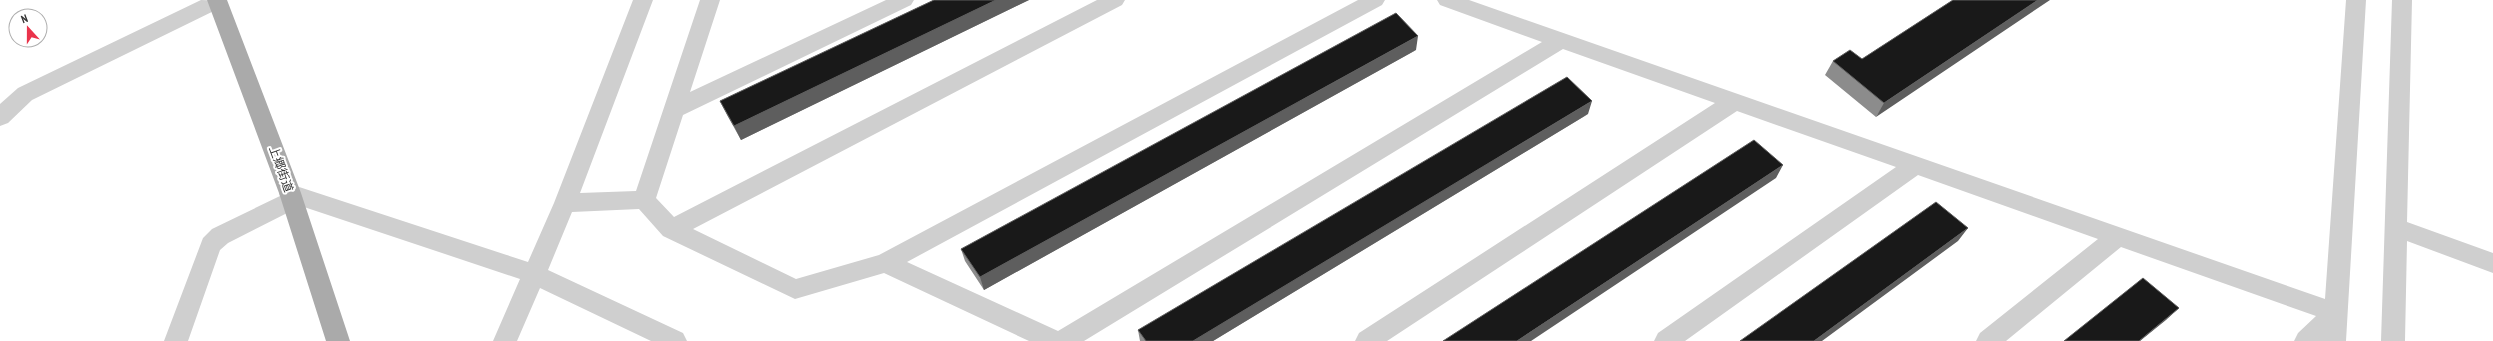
<svg xmlns="http://www.w3.org/2000/svg" width="2493" height="341" viewBox="0 0 2493 341" font-family="'PT Sans Narrow','Noto Sans JP',sans-serif">
  <style>
    .lines { fill: none; stroke-linecap: round; stroke-linejoin: round }
    .minor { fill: #cfcfcf; fill-rule: evenodd }
    .major { fill: #aaa; fill-rule: evenodd }
    .wall { fill: #8c8c8c }
    .shaded-wall { fill: #5e5e5e }
    .building { fill: #191919; stroke: #5e5e5e }
    .labels { text-anchor: middle; stroke-width: 4; stroke-linejoin: round; paint-order: stroke }
    .street-label { font-size: 12px; fill: #323232; stroke: #fff }
  </style>
  <rect width="100%" height="100%" fill="#fff"/>
  <g class="lines">
    <path class="minor" d="M201,0L227,1L224,6L32,100L8,123L0,126V104L18,88Z
      M633,0H653L580,193L636,191L700,0H720L690,92L886,0H914L911,5L683,115L656,198L674,217L1097,0H1125L1122,5L693,229L796,279L879,255L1358,0H1385L1382,5L907,262L1058,331L1542,42L1440,5L1437,0H1469L2325,299L2346,0H2366L2346,341H2294L2298,333L2316,316L2121,247L2006,341H1976L1980,333L2098,239L1918,175L1685,341H1654L1658,333L1896,167L1737,111L1387,341H1355L1359,333L1715,103L1563,49L1084,341H1029L884,273L795,299L663,236L639,209L572,212L548,270L683,333L687,341H651L540,288L517,341H493L520,279L301,206L228,243L220,250L188,341H164L203,238L212,229L280,196L279,193L282,186L290,184L528,262L554,203Z
      M2392,0H2412L2407,222L2493,253V273L2407,241L2405,341H2381Z"/>
    <path class="major" d="M207,0H227L301,193L350,341H326L279,193Z"/>
  </g>
  <path class="wall" d="M934,0H1029L741,140L727,115L720,101Z
    M1953,0L1876,117L1825,75L1833,61L1862,59Z
    M1416,50L984,290L965,261L961,249Z
    M1588,114L1213,341H1140L1138,330Z"/>
  <path class="shaded-wall" d="M996,0H1029L741,140L734,126Z
    M2038,0H2050L1876,117L1884,103Z
    M1418,36L1416,50L984,290L980,277Z
    M1592,101L1588,114L1213,341H1193Z
    M1783,165L1776,178L1531,341H1517Z
    M1968,228L1958,241L1822,341H1814Z
    M2179,308L2166,320L2140,341H2139Z"/>
  <path class="building" d="M934,0H996L734,126L720,101Z
    M1953,0H2038L1884,103L1833,61L1850,50L1862,59Z
    M1396,13L1418,36L980,277L961,249Z
    M1567,77L1592,101L1193,341H1146L1138,330Z
    M1754,140L1783,165L1517,341H1443Z
    M1936,202L1968,228L1814,341H1740Z
    M2143,278L2179,308L2139,341H2064Z"/>
  <g class="labels">
    <g class="street-label">
      <text transform="translate(281 169) rotate(70)" y="4">上郷街道</text>
    </g>
  </g>
  <g transform="translate(28 28) rotate(339)"><circle r="19" fill="#ffffff" stroke="#adadad"/>
  <path d="M0-3L7 15L0 10L-7 15Z" fill="#ea334b"/>
  <text y="-6" font-size="11" font-weight="bold" text-anchor="middle" fill="#323232">N</text>
  </g>
</svg>
